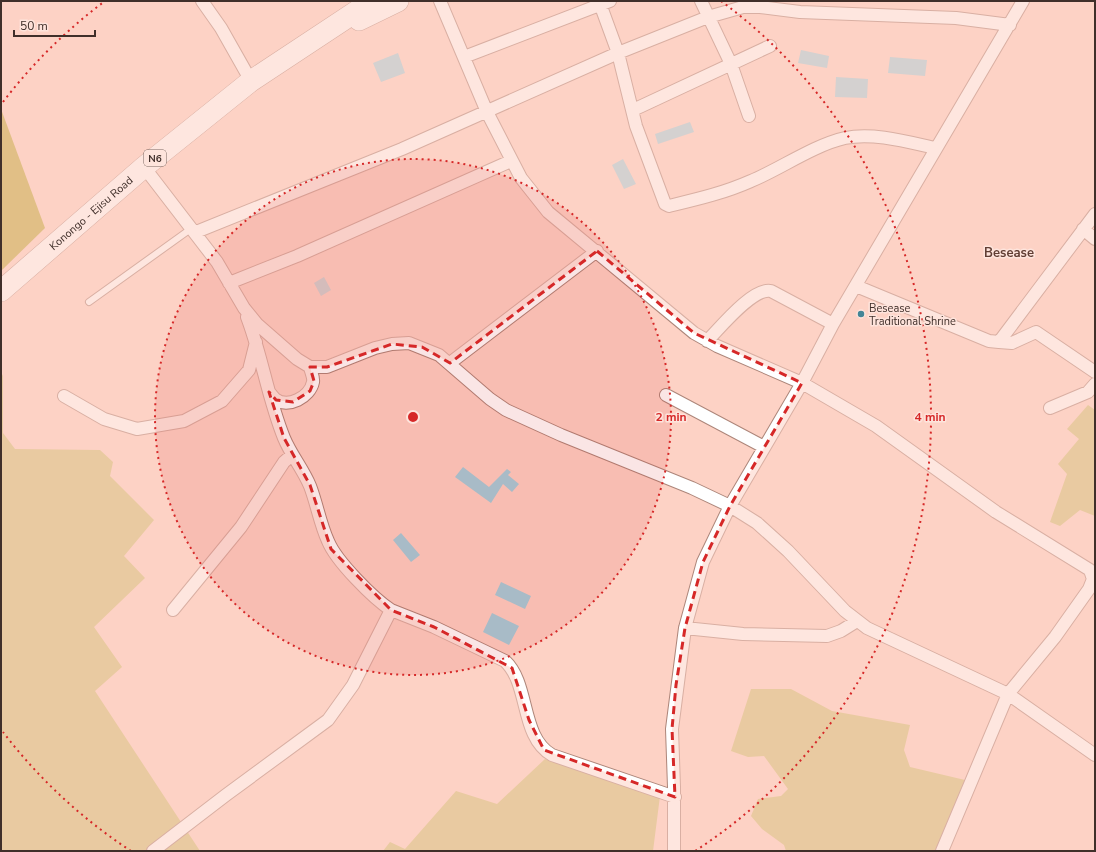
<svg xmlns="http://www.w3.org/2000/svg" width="1096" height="852" viewBox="0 0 1096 852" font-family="'Nunito Sans',sans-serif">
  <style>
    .green { fill: #d1c175 }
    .forest { fill: #bea83b }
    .building { fill: #a2d0dd }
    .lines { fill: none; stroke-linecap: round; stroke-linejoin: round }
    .service-casing { stroke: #ad867a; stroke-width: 8 }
    .minor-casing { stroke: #ad867a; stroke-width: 14 }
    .trunk-casing { stroke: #ad867a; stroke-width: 22 }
    .service { stroke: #fff; stroke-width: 6 }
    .minor { stroke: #fff; stroke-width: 12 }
    .trunk { stroke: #fff; stroke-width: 21 }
    .marked { fill: none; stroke: #d62828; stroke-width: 3; stroke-dasharray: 8 5; stroke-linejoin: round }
    .ring { fill: none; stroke: #d62828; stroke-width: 2; stroke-dasharray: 2 4 }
    .poi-dot { fill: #438596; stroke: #fee4dc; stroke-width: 1.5 }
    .labels { text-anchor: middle; stroke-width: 3; stroke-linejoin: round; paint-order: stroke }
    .shield { fill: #fee4dc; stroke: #79655f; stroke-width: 1 }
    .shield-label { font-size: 10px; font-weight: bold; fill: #402f2a }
    .street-label { font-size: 11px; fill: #402f2a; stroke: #fee4dc }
    .poi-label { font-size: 11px; fill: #402f2a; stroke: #fee4dc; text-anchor: start }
    .quarter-label { font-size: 13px; font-weight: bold; fill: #613e34; stroke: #fee4dc }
    .centre { fill: #d62828; stroke: #fee4dc; stroke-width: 2 }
    .ring-label { font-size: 12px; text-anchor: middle; font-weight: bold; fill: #d62828; stroke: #fee4dc; stroke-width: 3; stroke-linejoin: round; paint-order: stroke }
  </style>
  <rect width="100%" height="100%" fill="#fdd2c5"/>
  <path class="green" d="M1,372L3,376V433L15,449L100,450L113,462L110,476L154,520L124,556L145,578L94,627L122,667L95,691L200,851H1Z
    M1088,405L1095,410V516L1080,510L1060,526L1050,522L1067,474L1058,464L1079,439L1067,429Z
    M751,689H791L832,711L910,725L904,750L910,767L965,780L935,851H786L784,845L762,829L751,816L758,799L781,796L788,789L764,756L748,757L731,751Z
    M545,759L660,796L653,851H383L390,842L405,849L456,791L497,804Z"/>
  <path class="forest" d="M1,109L45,228L1,271Z"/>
  <path class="building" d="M801,50L829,56L827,68L798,63Z
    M398,53L405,73L381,82L373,63Z
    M890,57L927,60L925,76L888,73Z
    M836,77L868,79L867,98L835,97Z
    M690,122L694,132L658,144L655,134Z
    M623,159L636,184L624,189L612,165Z
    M324,277L331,290L321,296L314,283Z
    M463,467L489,487L507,469L511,472L508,475L519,484L512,492L503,484L491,503L455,477Z
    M401,533L420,555L411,562L393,540Z
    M501,582L531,596L525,609L495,595Z
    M492,613L519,626L509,645L483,632Z"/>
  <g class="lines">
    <g class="service-casing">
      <path id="service" d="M89,302L192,228"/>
    </g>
    <g class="minor-casing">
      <path id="minor" d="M202,1L221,28L251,81
        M440,1L487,112L521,178L548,212L694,333L717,346L802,383L876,426L996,512L1090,570L1093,579L1089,589L1055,637L1008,694L942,851
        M599,1L618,53L636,126L665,204L669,206C698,199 724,193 751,181C780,169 814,145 845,138C873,132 908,142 935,148
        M701,1L731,64L749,116
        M464,57L610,1
        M633,110L770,46
        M144,167L217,262L244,308L257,324L297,359L310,367H327L375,348L392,344L409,343L439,355L490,399L506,410L561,435L692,488L730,506L757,523L788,551L845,611L867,628L1008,694L1095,755
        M1083,229L1095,239
        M196,232L402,149L618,53L708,17L743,7H760L800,12L956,18L1010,25
        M229,283L297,256L511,161
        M856,286L989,341L999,342L1095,214
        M707,341C720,328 753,287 771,291L833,324
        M999,342L1012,343L1036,332L1095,372
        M450,363L597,251
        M269,392C271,394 273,397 275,399C288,409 310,397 313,382C314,378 311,372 310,367
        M666,395L764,447
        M64,396L104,419L137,429L184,421L222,401L249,370L256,342
        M1050,408L1088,392L1095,384
        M173,610L241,527L284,462L292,455
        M391,610L434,627L505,661C530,684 520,737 552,755L675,797
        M685,628L743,634L827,636L841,631L857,621
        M153,851L226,795L328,720L353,685L391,610C373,598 336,561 328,541C320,524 317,504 310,486C303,469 291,455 284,438C268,399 262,356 247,317
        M674,851V787L672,729L685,628L703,562L730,506L802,383L833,324L1023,1"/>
    </g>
    <g class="trunk-casing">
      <g id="trunk">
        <path d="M359,20L398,1"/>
        <path id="s1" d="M1,291L144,167L251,81L372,1"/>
      </g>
    </g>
    <use href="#service" class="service"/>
    <use href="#minor" class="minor"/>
    <use href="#trunk" class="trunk"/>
  </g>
  <path d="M0 0H1096V852H0ZM597,251L694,333L802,383L730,506L703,562L685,628L676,685L672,729L675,797L544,750L529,720L512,668L434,627L391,610L331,549L310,485L284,438L269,392L276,400L293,402L310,391L314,381L310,367H327L392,344L422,347L450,363Z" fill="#fdd2c5" fill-opacity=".55" fill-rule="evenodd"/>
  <path class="marked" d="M597,251L694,333L802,383L730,506L703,562L685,628L676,685L672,729L675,797L544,750L529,720L512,668L434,627L391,610L331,549L310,485L284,438L269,392L276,400L293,402L310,391L314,381L310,367H327L392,344L422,347L450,363Z"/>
  <circle cx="413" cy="417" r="258" fill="#d62828" fill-opacity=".12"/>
  <g class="ring">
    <circle cx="413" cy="417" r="258"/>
    <path d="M131 851A517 517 0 0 1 3 732M3 102A517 517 0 0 1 105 1M721 1A517 517 0 0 1 695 851"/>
  </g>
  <circle class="poi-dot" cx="861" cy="314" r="4"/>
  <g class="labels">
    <rect class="shield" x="144" y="150" width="22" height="16" rx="3"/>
    <g class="shield-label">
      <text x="155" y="162">N6</text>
    </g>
    <g class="street-label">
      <text dy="4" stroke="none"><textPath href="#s1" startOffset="119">Konongo - Ejisu Road</textPath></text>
    </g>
    <g class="poi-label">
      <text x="869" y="312">Besease<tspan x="869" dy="13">Traditional Shrine</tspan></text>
    </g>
    <g class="quarter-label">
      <text x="1009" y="257">Besease</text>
    </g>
  </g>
  <circle cx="413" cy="417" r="6" class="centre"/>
  <g class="ring-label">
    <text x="671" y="421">2 min</text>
    <text x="930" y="421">4 min</text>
  </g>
  <rect width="1096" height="852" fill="none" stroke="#402f2a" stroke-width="4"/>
  <path d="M14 30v6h81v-6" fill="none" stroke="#402f2a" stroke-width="2"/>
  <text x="20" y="30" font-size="12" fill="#402f2a" stroke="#fee4dc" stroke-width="3" paint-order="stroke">50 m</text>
</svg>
